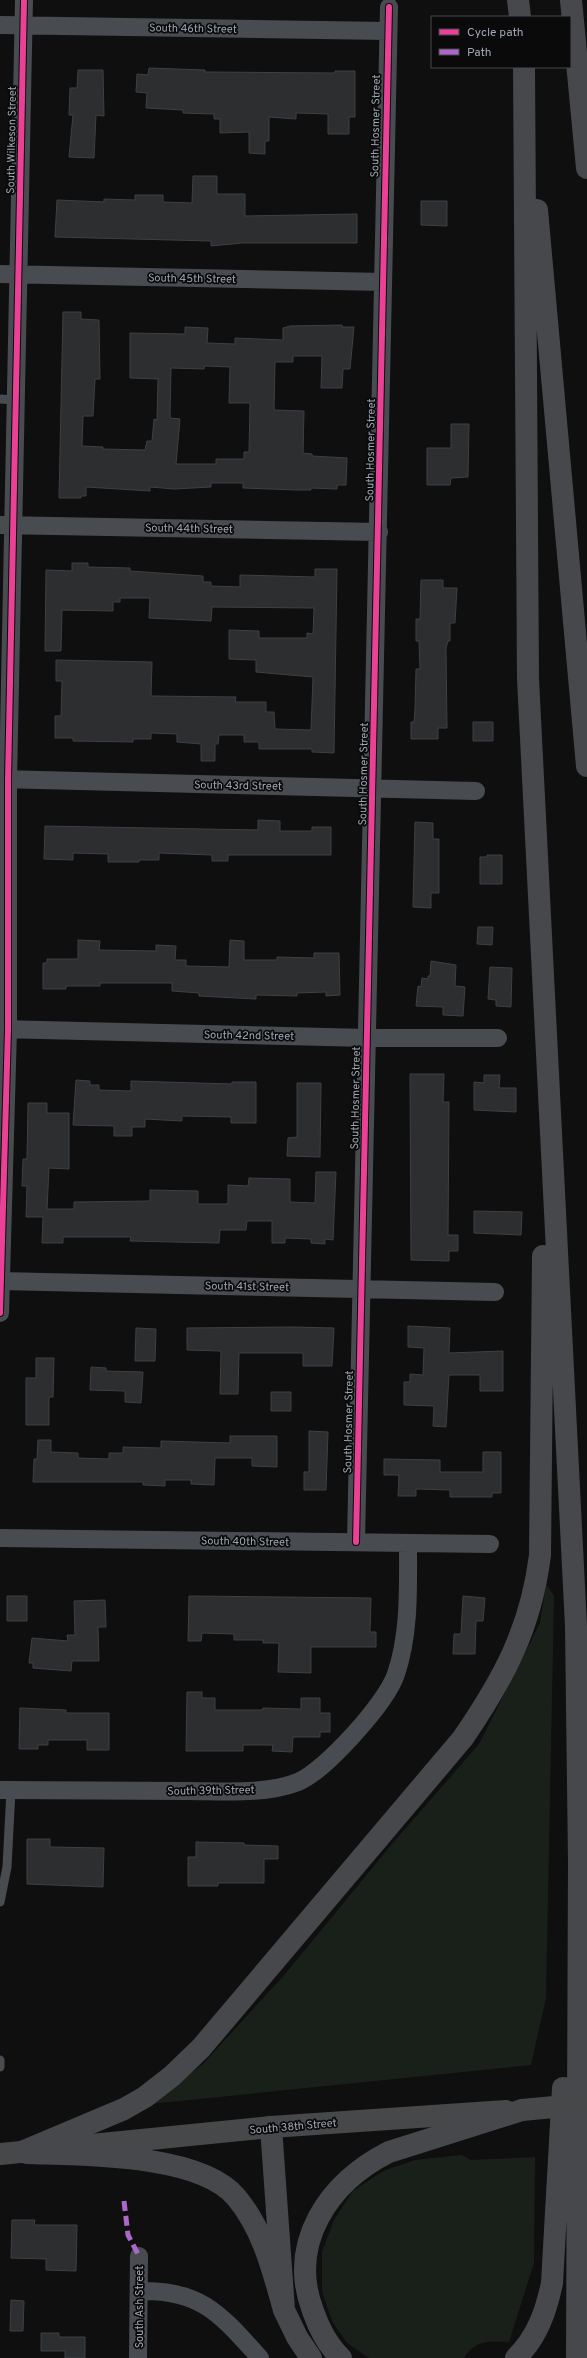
<svg xmlns="http://www.w3.org/2000/svg" width="587" height="2358" viewBox="0 0 587 2358" font-family="Overpass,sans-serif">
  <style>
    .green { fill: #19201a }
    .building { fill: #2d2e30; stroke: #3d4044; fill-rule: evenodd }
    .lines { fill: none; stroke-linecap: round; stroke-linejoin: round }
    .lane { stroke: #484c50; stroke-width: 9 }
    .street { stroke: #484c50; stroke-width: 18 }
    .primary { stroke: #46484a; stroke-width: 22 }
    .highway { stroke: #46484b; stroke-width: 22 }
    .primary-bridge { stroke: #46484a; stroke-width: 22 }
    .quiet { stroke: #ac68c9; stroke-width: 5; stroke-dasharray: 10 5; stroke-linecap: butt }
    .cycleway-casing { stroke: #0a0a0b; stroke-width: 8 }
    .cycleway { stroke: #ea4096; stroke-width: 6 }
    .labels { text-anchor: middle; stroke-width: 3.5; stroke-linejoin: round; paint-order: stroke }
    .street-label { font-size: 11px; fill: #9ea7b3; stroke: #0a0a0b }
  </style>
  <rect width="100%" height="100%" fill="#0f0f10"/>
  <path class="green" d="M546,1584L554,1596L546,1998L531,2065L150,2104L203,2064L286,1973L392,1844L479,1744L540,1623Z
    M462,2155L471,2160L535,2157L534,2263L509,2342C489,2341 475,2340 464,2358H369L347,2343L332,2321L322,2291V2252L334,2220L353,2191L383,2171L415,2160Z"/>
  <path class="building" d="M149,68L205,70V72L335,73V71H355V117H349V134H328V114L296,113V119L269,117V141H265V154L249,153V132L220,133V119H214V114L183,113V110L146,108L147,93L136,92L137,74L148,75Z
    M78,70H103L104,116L96,115L94,158L69,157L73,115H69L70,88H77Z
    M193,176H217V194H245V216L357,214V243H242L211,246V241L55,237L57,200L104,202V199L135,200V195H163V202L192,203Z
    M421,201H447V226L421,225Z
    M63,312H81V319L99,320L100,379H95L93,416H83L82,446L103,447V449L145,450L147,441H152L154,419L157,420L158,379L130,378V333L185,334V327L208,328L207,343L235,344V338L283,340V328L290,326L342,325V327H354L350,369H343L342,388H321L322,356H293V362H275L274,410L304,411L303,453L312,454V456L347,458L346,485H337V489L311,488V490H296L243,488V483H211V487L174,489L150,487V491L86,487V496H81V498H59ZM205,366L230,367L229,403H250L249,452H244V459H216V464H176L180,419L170,418L171,368L204,369Z
    M451,424H469L468,477L451,478L450,485H427V448H451Z
    M72,563H88V567L130,568V571L203,576V582H211V586L240,587V575L315,577V569H337L334,753L312,752V749H259V742H244V735H219L218,744H215V761H201V744L177,742V734L151,733V739H133V742L73,741V738H55V716H61L62,681H56V660L152,662L151,696L236,697L235,702H266V712H274L275,729L311,730L313,677L256,672V660L229,659V630L259,631V638H307V633L313,634L314,608L212,607L211,621L149,618L150,598H120V602H113V611L62,610L61,651H45L46,570L72,571Z
    M421,580H443V588H457L455,623H450V641H448L446,648L447,728H438V739H411V722H414L415,709L416,669H420L419,641H416V619H420Z
    M473,722H493V741H473Z
    M258,820L280,821V831H312V827H331V855H228V861H212V855L159,853V860H139V862H108V854L73,853V860L44,859L45,826L258,830Z
    M415,822L433,823V839H439V893H431V908L413,907Z
    M487,855H502V884H480V857H487Z
    M478,927H493L492,945L477,944Z
    M78,940L100,941L99,950L156,951V945L176,946L175,960H186V966L229,967L230,940L244,941V960H277V957L314,958V953H339L340,995L326,996V992L297,993V996L256,995V999L199,996V993L172,991V983H100V986H66V989H43V963H47V959H78Z
    M431,961L456,965L455,986L465,987L463,1016L443,1015V1007L416,1006L418,986L421,987L422,978L428,979V976H430Z
    M490,967L512,968L511,1007L496,1006V1000L488,999Z
    M410,1074H444L443,1102H449L448,1235H458V1251H449V1261L411,1260Z
    M484,1075H500L499,1088H516V1112L474,1110V1082L484,1083Z
    M76,1080L90,1081V1085H99V1090L131,1091V1081L232,1084V1082H256V1123H231V1117L182,1116V1121L145,1119V1127H132V1136H114V1126L73,1125Z
    M297,1083H321L320,1157L287,1156L288,1138L297,1137Z
    M28,1103H47V1113H69V1169L49,1168L47,1209H74V1202L150,1201V1190L198,1191V1204H228V1185L248,1186L249,1178L290,1179V1202L315,1203L316,1172H336L333,1240L325,1239V1244L311,1243V1239L285,1238V1243H272V1221H247L246,1230H220L219,1243L130,1241L131,1237H63V1243H42L43,1217H26L27,1186H22L23,1159H27Z
    M474,1211L522,1212L521,1235L474,1233Z
    M408,1326L450,1328L449,1353L503,1351V1391H480V1375H449L446,1427L433,1426L434,1406L404,1405V1382H410V1374L423,1375L424,1348L408,1347Z
    M292,1327L334,1328L332,1366H303V1353H239L238,1394H220L221,1351L187,1350V1328Z
    M136,1328L156,1329L155,1361H135Z
    M36,1358H54L53,1397H49V1425H26V1378H36Z
    M91,1367L106,1368V1371L143,1372L141,1403L125,1402V1391L90,1390Z
    M271,1392H291V1411H271Z
    M309,1431L328,1432L326,1490H304V1472H309Z
    M230,1436H277V1467L252,1466V1458H215L214,1485L191,1484V1480H165V1486L143,1485V1482H33L34,1459H37L38,1440H51V1452L78,1453V1458L109,1459V1453H123V1447L161,1448V1441L230,1443Z
    M483,1452H501V1493H492V1497H450V1490L416,1489V1496H398L399,1475H384V1459L440,1460V1472H483Z
    M7,1596H27V1621H7Z
    M189,1596L371,1598L370,1632H376V1647H311V1673L278,1672L279,1643H263V1640H234V1634L202,1633L201,1641H188Z
    M463,1596L485,1598L483,1621H476L475,1654H453L454,1634H461Z
    M105,1600L106,1627H98L99,1661H72L71,1671L33,1668V1663H29L32,1638L68,1641L67,1635H75L74,1601Z
    M187,1692H202V1698H215V1710H263V1708L301,1709V1698H320V1713H330V1732H320V1737H293L292,1752L272,1751L273,1745H243V1751H186Z
    M20,1708L66,1710V1713H109V1750H87V1740H48V1745H38V1749H19Z
    M27,1839H50V1847L104,1848L103,1887L27,1884Z
    M196,1842L244,1843V1845L278,1846V1859H264V1883H218V1886H188V1857H196Z
    M12,2220H35L34,2225H77L76,2271L46,2270V2259L11,2258Z
    M11,2300L24,2301L23,2331H10Z
    M41,2333H59V2337H85V2358H65V2351H41Z"/>
  <g class="lines">
    <path class="lane" d="M0,399L16,400
      M0,1902L7,1867L11,1790
      M0,2060V2067"/>
    <path class="street" d="M0,25L387,31
      M0,274L383,282
      M0,525L379,532
      M0,779L476,791
      M0,1029L367,1038H498
      M0,1281L495,1292
      M0,1313L8,1029V780L24,0
      M0,1538L490,1544
      M356,1542L389,7
      M0,1790C62,1790 125,1791 187,1791C223,1791 264,1795 298,1782C325,1771 387,1702 396,1674C410,1633 408,1586 408,1543
      M139,2291C201,2289 221,2315 260,2358
      M138,2358L139,2256"/>
    <path class="primary" d="M0,2154L271,2127L506,2111"/>
    <path class="highway" d="M518,0L520,17
      M571,0L587,168
      M524,67L528,679L576,1626L579,1862L577,2358
      M537,210L587,766
      M271,2127L284,2310L297,2337L311,2358
      M22,2152L124,2109L145,2097L172,2076L201,2048L463,1738C504,1678 531,1628 540,1555L543,1256
      M27,2153C81,2155 199,2153 236,2197C263,2229 273,2271 284,2310
      M341,2358C328,2346 319,2328 313,2311C287,2243 329,2182 389,2152L522,2110
      M516,2358C537,2337 546,2312 552,2283L563,2088"/>
    <path class="primary-bridge" d="M522,2110L587,2104"/>
    <path class="quiet" d="M124,2201L128,2235L139,2256"/>
    <g class="cycleway-casing">
      <path id="cycleway" d="M0,1313L8,1029V780L24,0
        M356,1542L389,7"/>
    </g>
    <use href="#cycleway" class="cycleway"/>
  </g>
  <g class="labels">
    <g class="street-label">
      <text transform="translate(193 28) rotate(1)" y="4">South 46th Street</text>
      <text transform="translate(375 126) rotate(-89)" y="4">South Hosmer Street</text>
      <text transform="translate(11 140) rotate(-89)" y="4">South Wilkeson Street</text>
      <text transform="translate(192 278) rotate(1)" y="4">South 45th Street</text>
      <text transform="translate(370 450) rotate(-89)" y="4">South Hosmer Street</text>
      <text transform="translate(189 528) rotate(1)" y="4">South 44th Street</text>
      <text transform="translate(363 774) rotate(-89)" y="4">South Hosmer Street</text>
      <text transform="translate(238 785) rotate(1)" y="4">South 43rd Street</text>
      <text transform="translate(249 1035) rotate(1)" y="4">South 42nd Street</text>
      <text transform="translate(355 1098) rotate(-89)" y="4">South Hosmer Street</text>
      <text transform="translate(247 1286) rotate(1)" y="4">South 41st Street</text>
      <text transform="translate(348 1422) rotate(-89)" y="4">South Hosmer Street</text>
      <text transform="translate(245 1541) rotate(1)" y="4">South 40th Street</text>
      <text transform="translate(211 1790) rotate(-1)" y="4">South 39th Street</text>
      <text transform="translate(293 2126) rotate(-5)" y="4">South 38th Street</text>
      <text transform="translate(139 2307) rotate(-90)" y="4">South Ash Street</text>
    </g>
  </g>
  <rect x="431" y="16" width="140" height="52" fill="#0a0a0b" stroke="#45494e"/>
  <rect x="439" y="29" width="20" height="6" fill="#ea4096" stroke="#45494e"/>
  <text x="467" y="36" font-size="12" fill="#9ea7b3">Cycle path</text>
  <rect x="439" y="49" width="20" height="6" fill="#ac68c9" stroke="#45494e"/>
  <text x="467" y="56" font-size="12" fill="#9ea7b3">Path</text>
</svg>
